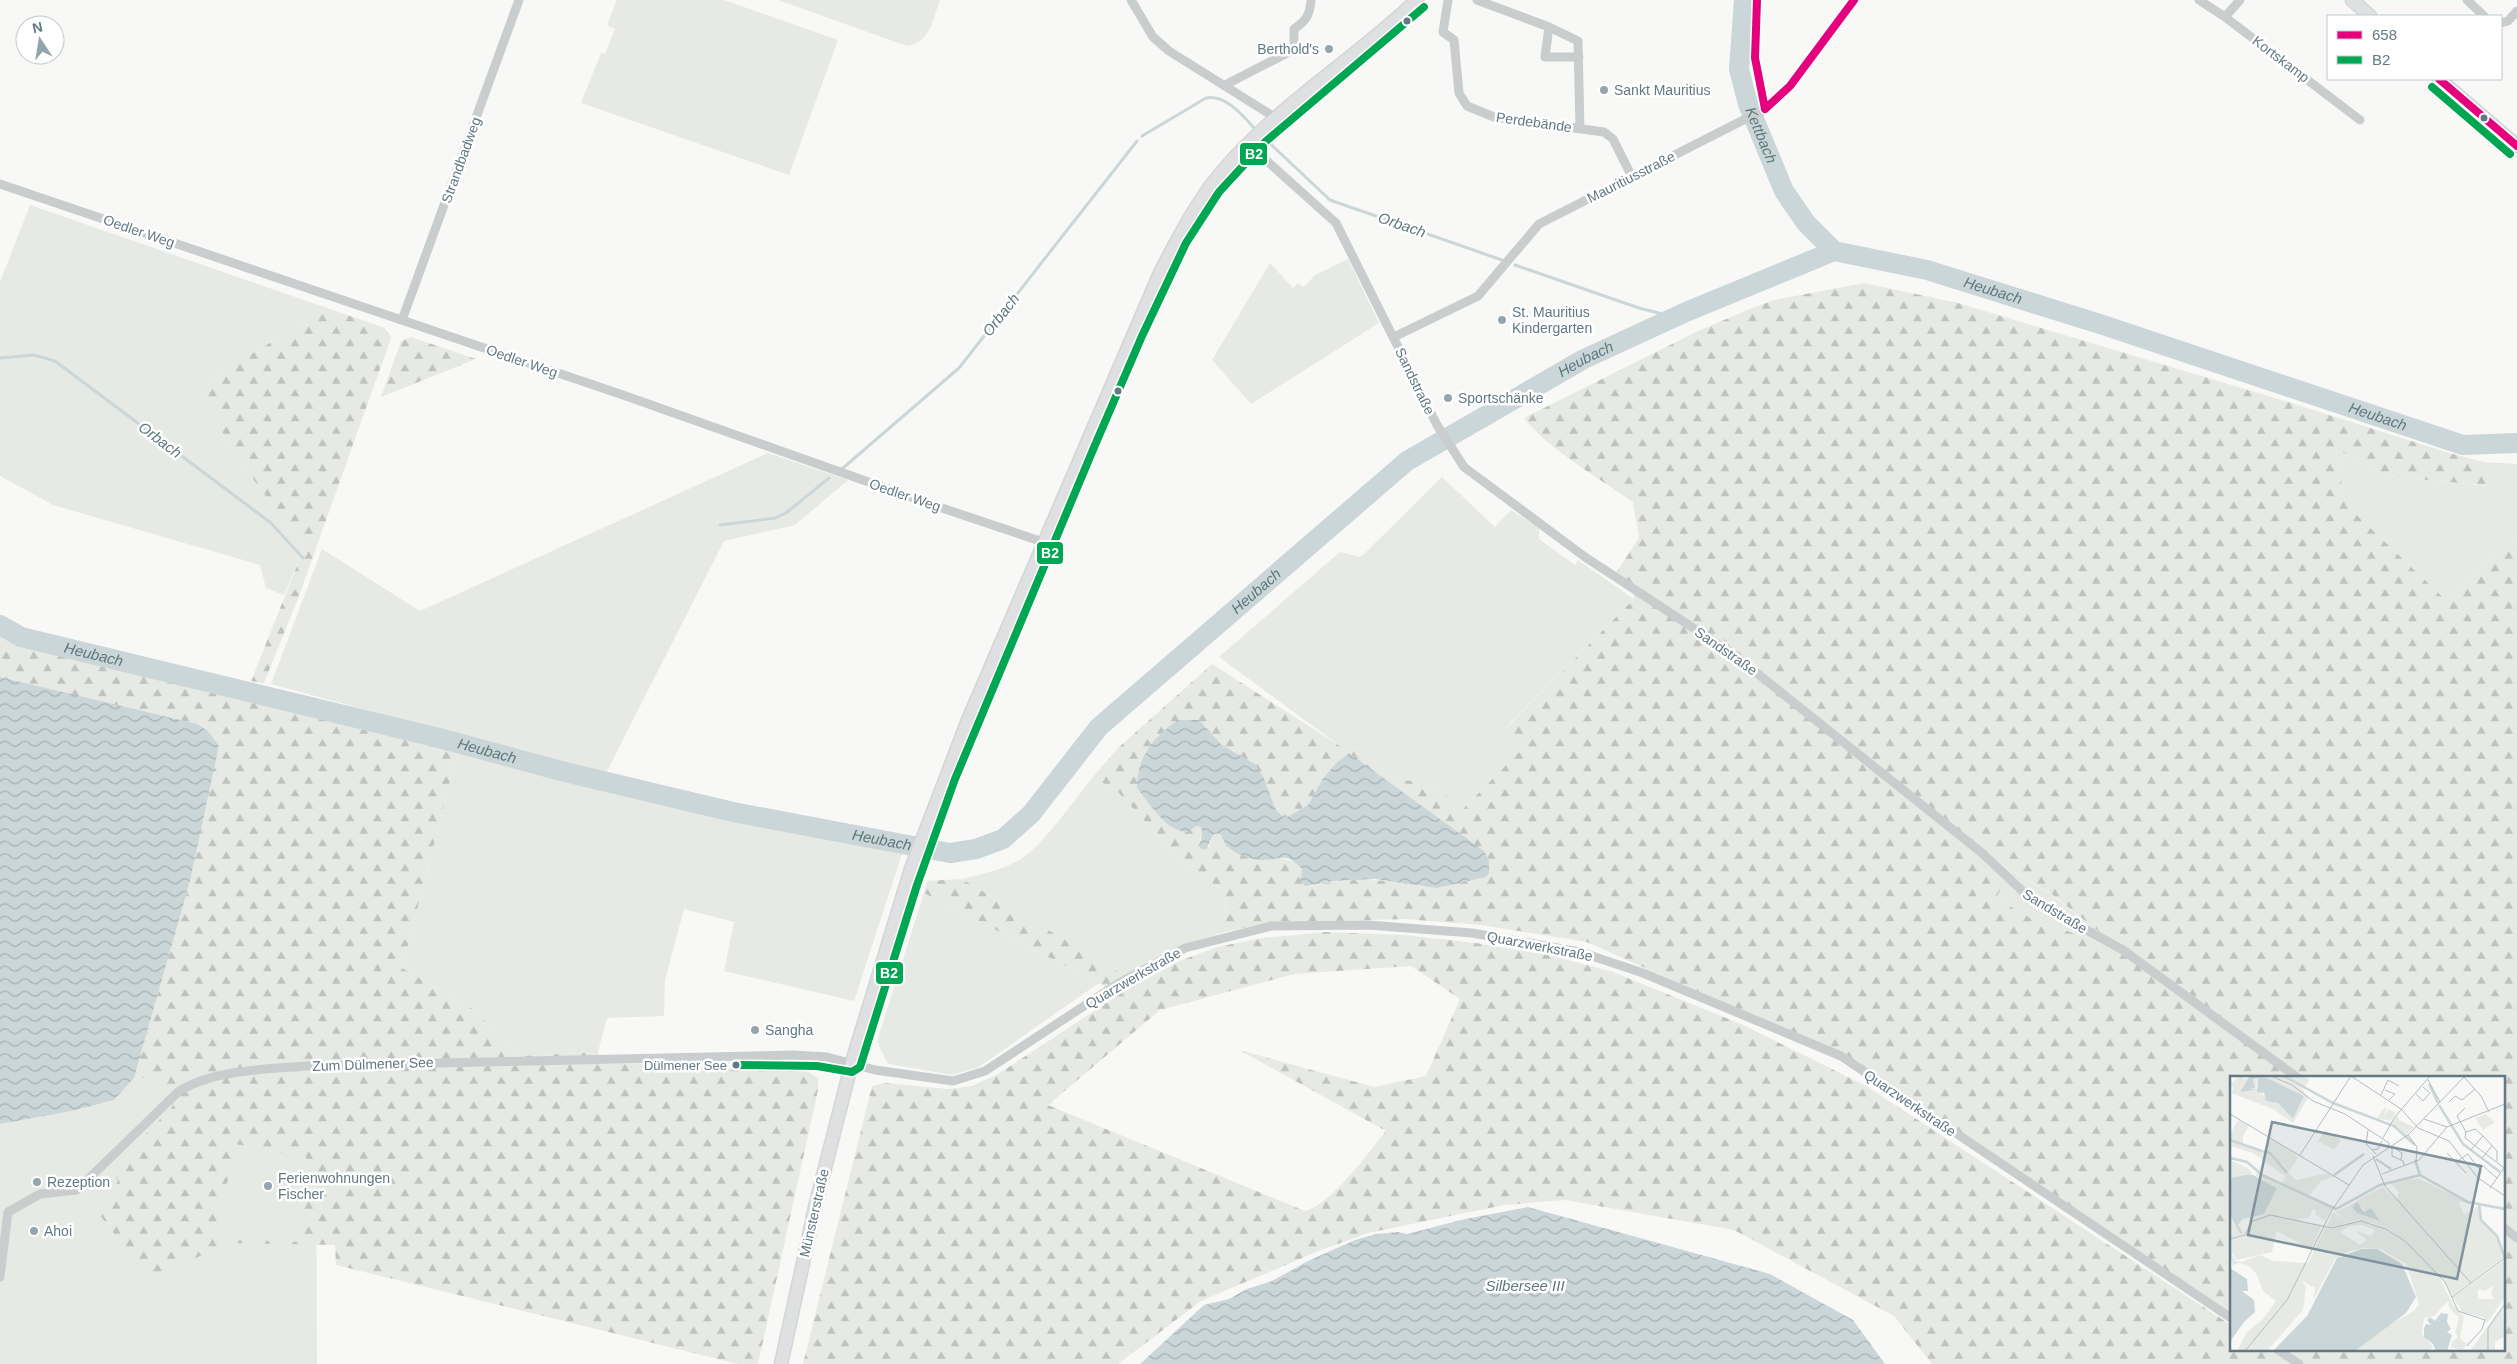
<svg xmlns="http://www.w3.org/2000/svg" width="2517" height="1364" viewBox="0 0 2517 1364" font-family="Arial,sans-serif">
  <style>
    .green { fill: #e7eae4 }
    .forest { fill: url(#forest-firs); fill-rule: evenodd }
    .water { fill: url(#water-waves) }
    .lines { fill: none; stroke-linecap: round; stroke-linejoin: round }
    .stream { stroke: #cbd6d8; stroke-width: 3 }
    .river { stroke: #cbd6d8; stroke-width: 20 }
    .secondary-casing { stroke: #d4d5d5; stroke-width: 15 }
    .street { stroke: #cacdcd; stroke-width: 9 }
    .secondary { stroke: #dfe0e1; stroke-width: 12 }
    .bus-1-casing { stroke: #fff; stroke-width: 11 }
    .bus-2-casing { stroke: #fff; stroke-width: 11 }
    .bus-1 { stroke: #e5007d; stroke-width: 8 }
    .bus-2 { stroke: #00a651; stroke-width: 8 }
    .bus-dot { fill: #627883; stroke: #fff; stroke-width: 2 }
    .poi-dot { fill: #96a5ac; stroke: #fff; stroke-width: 2 }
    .labels { text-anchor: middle; stroke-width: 5; stroke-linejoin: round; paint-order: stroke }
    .bus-label { font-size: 13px; fill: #627883; stroke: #fff; text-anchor: end }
    .poi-label { font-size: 14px; fill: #627883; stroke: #fff; text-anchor: start }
    .street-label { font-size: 14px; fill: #627883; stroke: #fff }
    .water-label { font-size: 15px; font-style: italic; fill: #5d787d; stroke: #fff }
    .inset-river { fill: none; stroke: #cbd6d8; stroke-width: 2.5 }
    .inset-road { fill: none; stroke: #b3bdc2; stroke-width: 1 }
    .view { fill: #81939c; fill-opacity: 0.15; stroke: #81939c; stroke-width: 2.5 }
    .inset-edge { fill: none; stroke: #627883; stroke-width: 2.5 }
    .line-badge { stroke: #fff; stroke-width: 2 }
    .badge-label { font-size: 14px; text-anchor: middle; font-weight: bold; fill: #fff }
  </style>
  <defs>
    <pattern id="forest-firs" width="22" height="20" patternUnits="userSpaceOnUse" patternTransform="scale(1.25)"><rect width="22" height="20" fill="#e7eae4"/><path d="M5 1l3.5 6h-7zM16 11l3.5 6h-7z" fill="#bfc2be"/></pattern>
    <pattern id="water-waves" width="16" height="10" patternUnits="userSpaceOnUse" patternTransform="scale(1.25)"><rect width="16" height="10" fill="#cbd6d8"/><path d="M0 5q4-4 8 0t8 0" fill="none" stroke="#a8b2b5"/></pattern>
  </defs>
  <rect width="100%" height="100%" fill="#f8f8f7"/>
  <path class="green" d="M617,0H724L838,40L789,175L581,103L601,53L605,54L615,29L607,25Z
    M778,0H940C933,19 930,43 907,46Z
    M30,205L327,308L199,386L229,446L304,548L284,595L266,588L260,565L53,505L0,476V282Z
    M1348,259L1379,323L1251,404L1212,360L1270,263L1293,288L1298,283L1304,287L1315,275Z
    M2336,449L2386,476L2490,486L2484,462L2517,464V536L2472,574L2447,601L2345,504Z
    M768,453L848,480L795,525L724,541L605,775L271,684L322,549L420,611Z
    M1442,477L1495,527L1511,510L1539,528V539L1575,565L1578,560L1634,599L1506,727L1526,745L1461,811L1436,784L1427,791L1411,781L1391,778L1363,750L1340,746L1219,657L1340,552L1361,557Z
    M458,751L739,822L903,851L854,1001L724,971L734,922L684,909L665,980L664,1016L607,1018L598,1052L520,1056L473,1009L402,968Z
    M1093,777L1118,792L1182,862L1226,893L1225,932L1182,945L1125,976L962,879C982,874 1003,870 1021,859C1043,845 1075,799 1093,777Z
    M1982,853L2052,895L2123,950L2034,920L1996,898Z
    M924,893L1099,983L979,1067L952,1075L888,1064L877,1041Z
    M134,1078H164L174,1106L316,1107L317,1364H0V1124L72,1111L114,1100Z"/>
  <path class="forest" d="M1864,283L1958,303L2285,401L2449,453L2484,462L2491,486L2386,476L2336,449L2345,504L2447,601L2472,574L2517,536V1364H2299L2278,1350H2503V1078H2231V1318L1841,1056L1587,942L1481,925L1405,919L1269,923L1225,932L1226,893L1182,862L1118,792L1093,777L1118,748L1212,664L1340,746L1363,750L1391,778L1411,781L1427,791L1436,784L1461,811L1526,745L1506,728L1634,599V589L1614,576L1639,538L1633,502C1603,481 1544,446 1524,418L1696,332L1752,308L1774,300ZM1204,725L1221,744L1233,750L1263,776L1276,810L1285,818L1308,805L1322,780L1335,764L1425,887C1386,878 1349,878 1310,886L1302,869L1295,862L1223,842L1221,835L1217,833L1213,835L1209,847L1200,840L1202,832L1201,827L1196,826ZM1984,854L2053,895L2121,949L2034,920L1996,898L2007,878Z
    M327,308L385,328L391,338L299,596L264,683L251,681L304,548L229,446L199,386Z
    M411,337L476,359L381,397L401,341Z
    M0,635L18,645L458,751L402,968L473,1009L520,1056L598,1052L599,1064L744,1062L805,1070L818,1078V1090L758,1364H738L336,1265L335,1245L231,1243L148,1278L96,1210L118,1181L112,1168L173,1106L164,1078H134L190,881L219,746L41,687L0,677ZM235,1144L306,1157L303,1242L216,1239Z
    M962,879L1138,983L1182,960L1217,947L1262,938L1326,932L1405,935L1476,943L1553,956L1613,972L1741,1024L1866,1086L2231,1325V1350H2270L2290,1364H1932L1894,1316L1734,1230L1565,1200L1504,1205L1368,1233L1321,1250L1201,1301L1118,1364H803L872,1086L886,1083L948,1089L972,1086L998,1074L1117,996L1099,983L924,893L927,881ZM1411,966L1460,999L1426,1076L1374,1087L1239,1050L1386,1131C1368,1153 1331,1205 1305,1211L1048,1105L1160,1010L1294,974Z"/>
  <path class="water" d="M0,677L197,724L208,731L219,746L190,881L134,1078L114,1100L72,1111L0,1124Z
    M1178,720H1199L1221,744L1255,764L1263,776L1276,810L1285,818L1308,805L1322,780L1335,764L1349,753L1484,851L1489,861V873L1486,877L1437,888L1375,879L1335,881L1305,886L1301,880L1302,869C1297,864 1293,860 1286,858C1278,857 1270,860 1263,860C1247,860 1225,851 1221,835L1217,833L1213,835L1206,850L1200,848L1202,832L1201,827L1196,826L1188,832C1166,832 1150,804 1137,788C1137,757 1153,737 1178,720Z
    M1528,1207L1770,1274L1853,1320L1885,1364H1140L1204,1305L1229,1299L1247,1289L1272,1281L1308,1261L1355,1240L1376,1234L1398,1232L1407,1234L1465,1219Z"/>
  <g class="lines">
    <path class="stream" d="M1261,135L1330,200L1502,260
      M1142,136L1206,98C1226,94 1244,117 1256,130
      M1515,265L1639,308L1674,317
      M0,358L34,355L55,361L271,523L303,558
      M843,468L959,368L1137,141
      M720,525L775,518L786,513L829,478"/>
    <g class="river">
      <path id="s1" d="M1744,0L1739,69L1748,104L1784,191L1806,223L1834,251"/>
      <path id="s2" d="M0,625L21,637L439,738L565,772L733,812L950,853L976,849L1003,839L1031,814L1099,727L1407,461L1584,359L1686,312L1834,251L1927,270L2103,325L2463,445L2517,443"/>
    </g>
    <g class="secondary-casing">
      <path id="secondary" d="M2352,0L2370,16
        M2439,79L2517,146
        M781,1364L816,1203L852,1062L911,869L968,720L1160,273C1175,244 1190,215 1209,188C1265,113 1350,64 1417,0"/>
    </g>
    <path class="street" d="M1131,0L1153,37L1169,51L1276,118
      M1448,0L1443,32L1454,40L1459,93L1467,106L1494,117L1604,132L1613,139L1632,177
      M1477,0L1549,27L1578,41L1580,129
      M1757,0L1755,58L1765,109
      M2199,0L2225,17L2360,120
      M2467,0L2484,16
      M2225,17L2240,0
      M2501,23L2508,21L2517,11
      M1549,27L1545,57H1579
      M1225,85L1291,51L1294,44V29C1306,21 1310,15 1311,0
      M1248,144L1336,223L1437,425L1464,467L1585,557L1733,654L1982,853L2032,900L2123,950L2298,1078
      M0,184L623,395L942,508L1043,542
      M402,320L519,0
      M1394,337L1478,296L1539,224L1765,109L1790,86L1854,0
      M2503,1227L2517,1238
      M0,1277L8,1212L40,1194L77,1190L178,1092C211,1070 267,1069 306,1066L794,1055L827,1057L875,1070L953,1081L985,1071L1119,983L1185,948L1271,926L1368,925L1472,933L1580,952L1643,973L1841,1056L2231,1318
      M2278,1350L2299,1364"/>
    <use href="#secondary" class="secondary"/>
    <g class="bus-1-casing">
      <path id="bus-1" d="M1757,0L1755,58L1765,109
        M2439,79L2517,146
        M1765,109L1790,86L1854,0"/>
    </g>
    <g class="bus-2-casing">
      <path id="bus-2" d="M2432,87L2510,154
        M735,1065L817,1066L852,1072L860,1067L917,885L955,779L1095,445L1142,336L1186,243L1219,192L1265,142L1424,7"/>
    </g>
    <use href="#bus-1" class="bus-1"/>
    <use href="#bus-2" class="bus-2"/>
  </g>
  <g class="bus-dot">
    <circle cx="1407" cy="21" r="4.5"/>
    <circle cx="2484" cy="118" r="4.5"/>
    <circle cx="1118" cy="391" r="4.5"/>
    <circle cx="736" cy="1065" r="4.5"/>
  </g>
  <g class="poi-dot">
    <circle cx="1329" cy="49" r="5"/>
    <circle cx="1604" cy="90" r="5"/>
    <circle cx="1502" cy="320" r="5"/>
    <circle cx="1448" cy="398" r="5"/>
    <circle cx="755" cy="1030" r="5"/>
    <circle cx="37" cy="1182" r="5"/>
    <circle cx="268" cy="1186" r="5"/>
    <circle cx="34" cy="1231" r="5"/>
  </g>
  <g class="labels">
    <g class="bus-label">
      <text x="727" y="1070">Dülmener See</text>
    </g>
    <g class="poi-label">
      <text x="1319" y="54" text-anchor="end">Berthold's</text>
      <text x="1614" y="95">Sankt Mauritius</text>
      <text x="1512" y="317">St. Mauritius<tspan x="1512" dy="16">Kindergarten</tspan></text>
      <text x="1458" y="403">Sportschänke</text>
      <text x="765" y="1035">Sangha</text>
      <text x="278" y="1183">Ferienwohnungen<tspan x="278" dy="16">Fischer</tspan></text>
      <text x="47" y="1187">Rezeption</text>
      <text x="44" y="1236">Ahoi</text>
    </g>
    <g class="street-label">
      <text transform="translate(2281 59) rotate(37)" y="5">Kortskamp</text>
      <text transform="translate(1534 122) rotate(8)" y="5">Perdebände</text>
      <text transform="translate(461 160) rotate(-70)" y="5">Strandbadweg</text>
      <text transform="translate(1631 177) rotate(-27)" y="5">Mauritiusstraße</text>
      <text transform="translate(139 231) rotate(19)" y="5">Oedler Weg</text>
      <text transform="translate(522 361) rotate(19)" y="5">Oedler Weg</text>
      <text transform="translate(1415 381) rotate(64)" y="5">Sandstraße</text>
      <text transform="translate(905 495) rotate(19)" y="5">Oedler Weg</text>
      <text transform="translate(1726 651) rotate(35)" y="5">Sandstraße</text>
      <text transform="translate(2055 911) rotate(31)" y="5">Sandstraße</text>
      <text transform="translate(1540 946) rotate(11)" y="5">Quarzwerkstraße</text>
      <text transform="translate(1133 978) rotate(-30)" y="5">Quarzwerkstraße</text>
      <text transform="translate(373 1064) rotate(-2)" y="5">Zum Dülmener See</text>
      <text transform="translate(1910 1103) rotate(34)" y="5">Quarzwerkstraße</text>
      <text transform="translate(814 1213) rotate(-77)" y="5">Münsterstraße</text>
    </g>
    <g class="water-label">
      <text dy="5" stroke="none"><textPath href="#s1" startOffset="139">Kettbach</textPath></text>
      <text transform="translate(1402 225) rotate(19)" y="5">Orbach</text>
      <text dy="5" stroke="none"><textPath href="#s2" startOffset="2229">Heubach</textPath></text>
      <text transform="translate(1001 315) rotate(-52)" y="5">Orbach</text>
      <text dy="5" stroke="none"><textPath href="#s2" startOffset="1794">Heubach</textPath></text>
      <text dy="5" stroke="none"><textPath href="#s2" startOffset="2634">Heubach</textPath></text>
      <text transform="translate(160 440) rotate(37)" y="5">Orbach</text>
      <text dy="5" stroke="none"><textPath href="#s2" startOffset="1389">Heubach</textPath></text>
      <text dy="5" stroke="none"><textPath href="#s2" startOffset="99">Heubach</textPath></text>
      <text dy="5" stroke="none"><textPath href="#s2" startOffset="504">Heubach</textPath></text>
      <text dy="5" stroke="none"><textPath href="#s2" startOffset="909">Heubach</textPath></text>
      <text x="1525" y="1291">Silbersee III</text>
    </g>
  </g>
  <g transform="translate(2230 1076)">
    <rect width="275" height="275" fill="#f8f8f7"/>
    <path d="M55,0H70L80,3L73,13ZM155,31L157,33L153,41L159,33L166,37L160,45L147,42ZM256,38L265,46L253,54L245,42ZM167,39L169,44L184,51L176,59L161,47ZM8,44L19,50L13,60V69L33,75L41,63L64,77L53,87L57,97L55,100L23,77L0,70V58ZM95,54L111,64L104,74L88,65ZM59,97L66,104L98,97L104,101L92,104L78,121L52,107ZM153,111L167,124L149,139L131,122ZM67,116L102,132L95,144L85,139L86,135L83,133L79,142L66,143L58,133ZM119,130L128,142L127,145L118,147L106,136ZM103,136L116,147L104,152L97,150ZM34,138L49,143L42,176L7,184L0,175V139L10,158L8,149L15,140Z" fill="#e7eae4"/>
    <path d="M9,0L15,3L21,1L15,14L19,15L23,3L28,2L26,12L39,25L48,27L63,43L74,20L29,0H54L73,14L78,22L63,47L43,33L1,17L4,12L0,9ZM64,77L68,81L52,107L57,97L52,81ZM0,84L18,92L23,99L1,103ZM28,96L67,116L58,133L66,143L91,150L81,173L47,155L32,154L29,148L37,141L34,138L47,112L25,99ZM188,102L240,128L228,125L234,139L249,130L251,144L267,160L272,176L275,173V181L222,220L215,206L210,202L223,229L234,240L230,262L236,268L244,261L236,270L231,275L222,271L219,275L222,266L228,261L225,256L229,242L219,231L218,225L204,240L194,242L192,258L203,271L199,275H125L150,254L184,235L189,228L176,188L151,173L134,172L119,175L105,183L83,224L85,212L72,205L76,211L73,234L37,275H7L17,256L33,243L46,225L33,215L26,197L18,189L7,187L3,190L0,176L6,185L11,186L31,179L43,185L78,187L95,151L103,153L117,148L103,135L119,147L135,146L154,152L178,169L157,152L142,147L127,145L119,130L131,122L149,139L167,124L169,116L161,107ZM133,131L134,136L141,132L150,144L127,137ZM132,149L145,154L141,160L126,155L137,164L130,169L110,156L120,150ZM275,184V221L257,247L253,241L233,237L223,221ZM263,210L261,218L265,223H248V213L255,215ZM272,231L274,261L265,266V275H240Z" fill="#e7eae4" fill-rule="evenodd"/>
    <path d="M20,0L37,2L74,20L63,43L48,27L36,25L34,17L27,16L28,2L23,3L25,12H20L25,14L10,16ZM16,99H23L47,112L34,138L13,143L8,149L13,157L10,158L0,139V102ZM127,126L134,136L141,132L150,145L127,137L122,131ZM132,173H147L172,188L186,221L176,237L125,275H43L77,240L107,182ZM0,192L17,203L18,215H12L24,224L25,236L14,246L1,264V275ZM211,237L218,238L217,246L221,253L217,256L222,259L217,275H206L203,268L194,261V252L196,248L201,249L197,244L200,241L205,245Z" fill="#cbd6d8"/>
    <path class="inset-river" d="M54,0L103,27L164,50L185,69M199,8L208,27M209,29L233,68L270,96M0,64L32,75M33,75L40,77L57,97M0,82L17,86L32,99L106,133L150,109L190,99L238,126L275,133M146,83L161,93M185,84L190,99M104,99L134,78M249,128L251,144L267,160L275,182"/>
    <path class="inset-road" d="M41,0L62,9L83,25L115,38L159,67L158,72M234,1L251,20L259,36M198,4L210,26M155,14L165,18L159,24M186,18L193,25L200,17L193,11M151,19L158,4L169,10M219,26L225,20L232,24L245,13M235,32L227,40L236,56L235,62L274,92L260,112M0,38L119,109M194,43L217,51M138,54L136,68L146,78M236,56L245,53L253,60L267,75V85M178,59L187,71L186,86M153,62L164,42L200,0M162,70V80L173,85L174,89M163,71L172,77L171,84M142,74L148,73L152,65M241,74L253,60M217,77L236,97M70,79L121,0L171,33L188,52L219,65L248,102L275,120M143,80L155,110L241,207M252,82L262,70M226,86L238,78L248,92L253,90L267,102M152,98L189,84L217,51L275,28M0,163L15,159L21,146L40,139L102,152L131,145L156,153L176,166L215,206L228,235L255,244L252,253L237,270M222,221L275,182M15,275L57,224L102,134L133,89L178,59L235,0M258,275V252L275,228"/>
    <path class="view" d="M42,46L251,90L227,203L18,159Z"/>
    <rect width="275" height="275" class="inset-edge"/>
  </g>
  <g class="line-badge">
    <rect x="1239" y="142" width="29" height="24" rx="5" fill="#00a651"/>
    <rect x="1036" y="541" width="28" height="24" rx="5" fill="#00a651"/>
    <rect x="875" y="961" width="29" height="24" rx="5" fill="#00a651"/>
  </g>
  <g class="badge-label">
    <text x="1254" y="159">B2</text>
    <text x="1050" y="558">B2</text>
    <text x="889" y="978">B2</text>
  </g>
  <rect x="2327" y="15" width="175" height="65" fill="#ffffff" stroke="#c0c9cd"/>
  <rect x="2337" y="31" width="25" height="8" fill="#e5007d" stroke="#c0c9cd"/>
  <text x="2372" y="40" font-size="15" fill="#627883">658</text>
  <rect x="2337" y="56" width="25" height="8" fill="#00a651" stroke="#c0c9cd"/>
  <text x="2372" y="65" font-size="15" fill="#627883">B2</text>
  <g transform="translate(40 40) rotate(348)"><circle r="24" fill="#ffffff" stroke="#c0c9cd"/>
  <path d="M0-4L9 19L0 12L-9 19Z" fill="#96a5ac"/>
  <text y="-8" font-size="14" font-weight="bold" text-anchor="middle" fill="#627883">N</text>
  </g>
</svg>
